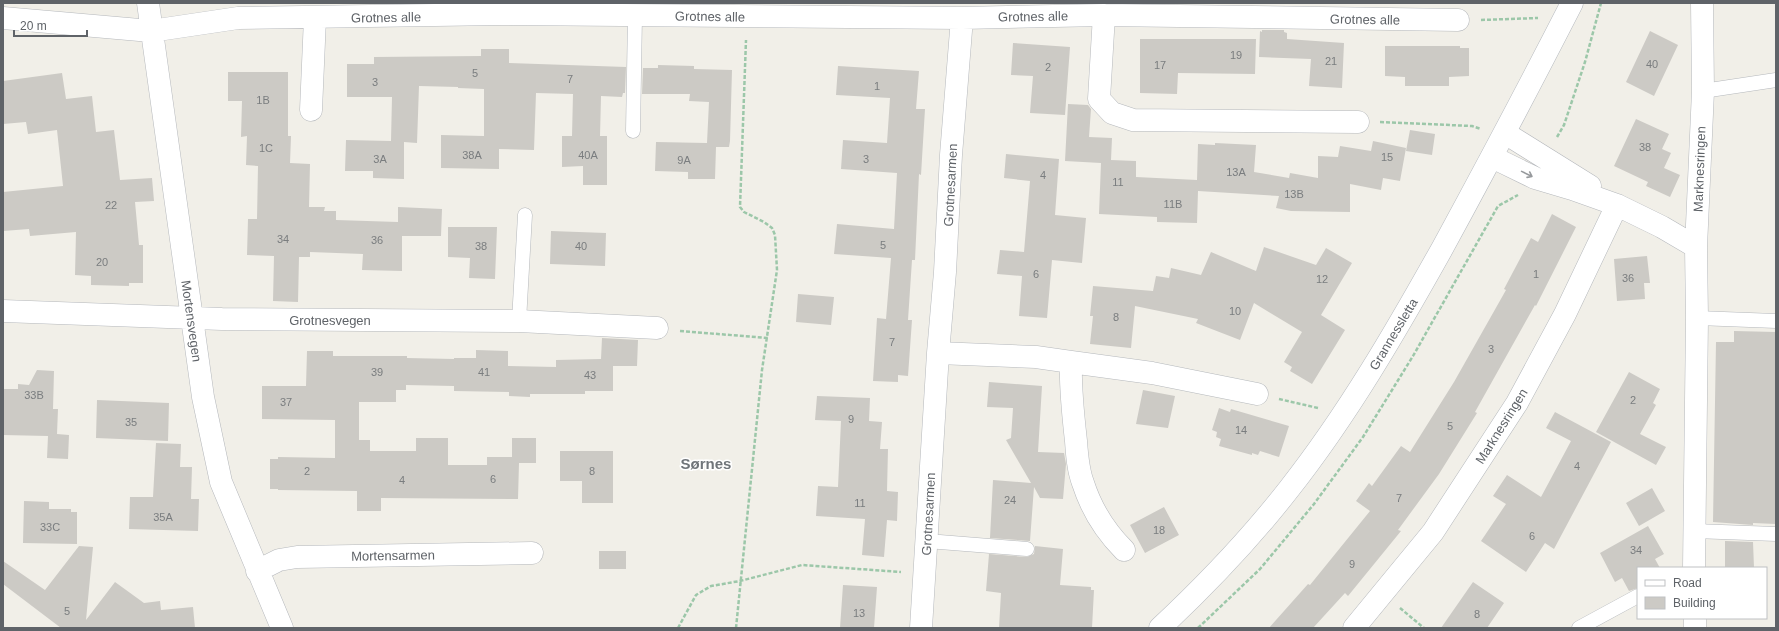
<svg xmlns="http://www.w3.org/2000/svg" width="1779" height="631" viewBox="0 0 1779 631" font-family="Helvetica,sans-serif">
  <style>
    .building { fill: #cccac5 }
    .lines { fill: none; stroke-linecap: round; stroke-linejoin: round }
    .service-casing { stroke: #b5b8bc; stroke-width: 15 }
    .minor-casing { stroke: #b5b8bc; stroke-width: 23 }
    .secondary-casing { stroke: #b6babf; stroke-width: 23 }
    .path { stroke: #9cc7a9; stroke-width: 2.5; stroke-dasharray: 4 2; stroke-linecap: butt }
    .service { stroke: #fff; stroke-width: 14 }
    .minor { stroke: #fff; stroke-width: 22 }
    .secondary { stroke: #fff; stroke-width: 22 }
    .oneway { stroke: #979a9d }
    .labels { text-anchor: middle; stroke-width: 3; stroke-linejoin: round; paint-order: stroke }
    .number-label { font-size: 11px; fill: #7a7d7f }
    .street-label { font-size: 13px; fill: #5f6368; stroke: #fff }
    .quarter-label { font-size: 15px; font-weight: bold; fill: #70757a; stroke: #fff }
  </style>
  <rect width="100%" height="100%" fill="#f1efe8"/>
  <path class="building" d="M1262,30H1284V32L1287,33V39L1344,43L1342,88L1309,86L1311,59L1259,57L1260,31L1262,32Z
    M1650,31L1678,45L1654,96L1626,82Z
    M1140,39H1256L1255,74L1178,73L1177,94L1140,93Z
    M1013,43L1070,47L1065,115L1030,113L1033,76L1011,75Z
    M1385,46H1460V48H1469V76L1449,77V86H1405V77L1385,76Z
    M481,49H509V63L626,67L625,93H623L622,97L601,96L600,136H607V185H583V166L562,167V136H572L573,94L536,93L534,150L499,149V169L441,168V135L484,136V89L458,88V87L419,86L417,143L404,142V179L373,178V171H345L346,140L391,141L392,97H347V64H374V57L481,56Z
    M658,65L694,66V69L732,70L730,141L729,147H716L715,179H688V172L655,171L656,142L707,143L709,102L689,101L690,94H642L643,68H658Z
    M838,66L919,71L916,109H925L921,175L919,174L915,260H912L908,320H912L908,376L898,375V382L873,381L877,318L886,319L891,258L834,254L837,224L894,229L897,173L841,169L843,140L887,143L890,98L836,95Z
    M228,72H288V136H291L290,163L310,164L309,207H325L324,211H336V220L398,222V207L442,209L441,236H402V271L362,270L363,254L310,252V257H299L298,302L273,301L274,256L247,255L248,219H257L258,166L246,165L247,136L241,137L242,101H228Z
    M62,73L66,99L92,96L96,132L114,130L120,180L152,178L154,201L135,202L139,245H143V283H129V286L91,285V276L75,275L76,232L30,236L29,229L3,231V192L63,186L57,130L28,134L26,122L3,124V81Z
    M1068,104L1088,105L1091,109L1089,137L1112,138L1111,160L1136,161V177L1197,180L1198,144L1215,145V143L1256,145L1254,172L1289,178L1290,173L1318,178V156L1338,157L1340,146L1371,151L1373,141L1406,148L1400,181L1383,178L1381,190L1350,184V212L1291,211L1276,208L1279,196L1198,191L1197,223L1157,222V217L1099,214L1101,163L1065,161Z
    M1636,119L1669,134L1662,149L1671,153L1664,168L1680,175L1670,197L1646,186L1648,182L1614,166Z
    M1410,130L1435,134L1432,155L1406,151Z
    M1006,154L1059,159L1055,215L1086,218L1082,263L1052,260L1047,318L1019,316L1022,276L997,274L1000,250L1024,252L1030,181L1004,178Z
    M1552,214L1576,227L1536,306L1535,305L1475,412L1477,413L1439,474L1398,530L1401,531L1348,596L1345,593L1313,628H1269L1308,584L1310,585L1370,511L1356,501L1369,483L1372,486L1401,446L1410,452L1454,382L1506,290L1504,289L1531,238L1538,242Z
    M448,227H497L495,279L469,278L470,258L448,257Z
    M551,231L606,233L605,266L550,264Z
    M1264,247L1316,265L1326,248L1352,263L1321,315L1345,330L1312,384L1290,371L1292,367L1284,362L1302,332L1254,303L1240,340L1196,323L1198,319L1135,306L1131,348L1090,344L1093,316H1090L1093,286L1153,291L1156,276L1169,278L1171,268L1201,275L1211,252L1256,271Z
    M1647,256L1650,283H1644L1645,299L1617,301L1614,259Z
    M798,294L834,297L831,325L796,322Z
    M1734,331L1776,332V524L1753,523V525L1713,522L1716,342H1734Z
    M602,338L638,340L637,366H613V391H585V394H530V397L509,396V392L454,391V386L406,385V390H396V402H359V440H370V451H416V438H448V465H487V457H512V438H536V463H519L518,499L381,498V511H357V491L278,490V489H270V459H278V457L335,458V420L262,419V386H306L307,351H333V356H407V358L454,359V358H476V350L508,351V366L556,367V360L601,359Z
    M37,370L54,371L53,409H58L57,434L69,435L68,459L47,458L48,436L3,435V389H18V384L29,385Z
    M1629,372L1660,389L1653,403L1656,405L1640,434L1666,447L1656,465L1596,432Z
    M989,382L1042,386L1038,452L1064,453L1066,464L1063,499L1040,498L1034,487L1030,541L990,538L993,480L1031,483L1006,440L1011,438L1013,408L987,407Z
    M1143,390L1175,396L1168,428L1136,424Z
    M817,396L870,398L869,421L882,422L880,449H888L887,491L898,492L897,521L887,520L884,557L862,555L865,519L816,516L818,486L838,487L841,421L815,420Z
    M97,400L169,403L168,441L96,438Z
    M1219,408L1230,412L1231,409L1289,426L1279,457L1260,451L1258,455L1252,453V455L1219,446L1221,439L1216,437L1217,432L1212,430Z
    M1555,412L1611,442L1554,549L1545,543L1526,572L1481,541L1506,504L1493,496L1507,475L1541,497L1571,441L1546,428Z
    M156,443L181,444L180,467H192L191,499H199L198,531L129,529L130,497H153Z
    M560,451H613V503H582V481H560Z
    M1652,488L1665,511L1639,526L1626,503Z
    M24,501L49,502V509H71V512H77V544L23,543Z
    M1164,507L1179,535L1145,553L1130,525Z
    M1648,526L1664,554L1655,559L1660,568H1638V588L1629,591L1622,578L1615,582L1600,553Z
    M1725,541L1753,542L1754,568H1725Z
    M79,546L93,547L86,620L115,582L144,603L160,601L161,610L193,607L195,628H61L3,584V561L45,590Z
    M1035,546L1063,549L1060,585L1091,587V590H1094L1092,628H999L1001,593L986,591L989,554L1027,557L1034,554Z
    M599,551H626V569H599Z
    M1473,582L1504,603L1487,628H1441Z
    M843,585L877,587L874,628H840Z"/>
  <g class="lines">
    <g class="service-casing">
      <path id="service" d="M1703,91L1776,80
        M633,131L635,16
        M1697,318L1776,321
        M519,321L525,215
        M1694,531L1776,534
        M927,541L1027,549
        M1579,628L1638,596"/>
    </g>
    <g class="minor-casing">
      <path id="minor" d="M148,3L203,397L221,482L282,628
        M1104,15L1099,99L1112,113L1133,120L1358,122
        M3,18L151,31L238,18L501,14L962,18L1104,15L1458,20
        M311,110L315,18
        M1505,133L1590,186
        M1492,157L1535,178L1572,189L1617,205L1662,227L1696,247
        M3,311L222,319L519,321L657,328
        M938,353L1036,357L1071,362L1152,373L1257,394
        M1071,362C1070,389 1073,414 1076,441C1077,455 1078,470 1083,483C1091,508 1106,532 1124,550
        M1694,568L1697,318L1696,247L1703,91L1702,3
        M257,571L279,560L297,557L532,553
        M921,628L938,353L945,272L951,155L962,18
        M1354,628L1433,532L1517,403L1565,314L1617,205
        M1695,628V618"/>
    </g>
    <g class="secondary-casing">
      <path id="secondary" d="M1160,628C1206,585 1250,539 1289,489C1348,414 1396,331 1443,247C1487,166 1530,85 1572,3"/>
    </g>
    <path class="path" d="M1481,20L1538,18
      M1380,122L1472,126L1481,129
      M1557,137L1564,125L1585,62L1601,3
      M680,331L768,338
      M1279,399L1318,408
      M1400,608L1424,628
      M678,628L696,595L711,586L740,581L802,565L901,572
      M736,628L762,370L777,270L775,235L772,228L764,222L744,212L740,207L746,40
      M1198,628L1260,569L1314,504L1363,437L1413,356L1498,206L1518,195"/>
    <use href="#service" class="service"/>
    <use href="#minor" class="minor"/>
    <use href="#secondary" class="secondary"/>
  </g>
  <defs><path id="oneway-shaft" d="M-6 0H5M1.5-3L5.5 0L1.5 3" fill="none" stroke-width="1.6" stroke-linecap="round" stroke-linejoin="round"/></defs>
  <use class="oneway" href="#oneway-shaft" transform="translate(1527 174) rotate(26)"/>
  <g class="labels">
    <g class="number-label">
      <text x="1236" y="59">19</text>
      <text x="1331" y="65">21</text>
      <text x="1652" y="68">40</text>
      <text x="1160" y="69">17</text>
      <text x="1048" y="71">2</text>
      <text x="475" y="77">5</text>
      <text x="570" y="83">7</text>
      <text x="375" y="86">3</text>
      <text x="877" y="90">1</text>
      <text x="263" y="104">1B</text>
      <text x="1645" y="151">38</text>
      <text x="266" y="152">1C</text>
      <text x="472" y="159">38A</text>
      <text x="588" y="159">40A</text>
      <text x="1387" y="161">15</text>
      <text x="380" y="163">3A</text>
      <text x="866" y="163">3</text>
      <text x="684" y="164">9A</text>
      <text x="1236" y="176">13A</text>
      <text x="1043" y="179">4</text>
      <text x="1118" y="186">11</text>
      <text x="1294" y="198">13B</text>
      <text x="1173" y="208">11B</text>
      <text x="111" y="209">22</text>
      <text x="283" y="243">34</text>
      <text x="377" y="244">36</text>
      <text x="883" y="249">5</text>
      <text x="481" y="250">38</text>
      <text x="581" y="250">40</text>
      <text x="102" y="266">20</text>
      <text x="1036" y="278">6</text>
      <text x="1536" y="278">1</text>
      <text x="1628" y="282">36</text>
      <text x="1322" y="283">12</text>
      <text x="1235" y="315">10</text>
      <text x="1116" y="321">8</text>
      <text x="892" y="346">7</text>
      <text x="1491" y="353">3</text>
      <text x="377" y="376">39</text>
      <text x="484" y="376">41</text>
      <text x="590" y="379">43</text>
      <text x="34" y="399">33B</text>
      <text x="1633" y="404">2</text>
      <text x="286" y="406">37</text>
      <text x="851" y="423">9</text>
      <text x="131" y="426">35</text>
      <text x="1450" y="430">5</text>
      <text x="1241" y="434">14</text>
      <text x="1577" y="470">4</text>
      <text x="307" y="475">2</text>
      <text x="592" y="475">8</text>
      <text x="493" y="483">6</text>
      <text x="402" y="484">4</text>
      <text x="1399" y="502">7</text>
      <text x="1010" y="504">24</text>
      <text x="860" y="507">11</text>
      <text x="163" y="521">35A</text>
      <text x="50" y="531">33C</text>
      <text x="1159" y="534">18</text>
      <text x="1532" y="540">6</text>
      <text x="1636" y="554">34</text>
      <text x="1352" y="568">9</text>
      <text x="67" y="615">5</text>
      <text x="859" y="617">13</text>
      <text x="1477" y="618">8</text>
    </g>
    <g class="street-label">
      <text transform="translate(710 16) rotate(1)" y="5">Grotnes alle</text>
      <text transform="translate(1033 16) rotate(-1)" y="5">Grotnes alle</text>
      <text transform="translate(386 17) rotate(-1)" y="5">Grotnes alle</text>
      <text transform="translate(1365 19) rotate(1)" y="5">Grotnes alle</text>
      <text transform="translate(1699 169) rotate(-88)" y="5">Marknesringen</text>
      <text transform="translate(950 185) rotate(-87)" y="5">Grotnesarmen</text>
      <text x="330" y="325">Grotnesvegen</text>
      <text transform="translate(192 321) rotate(82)" y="5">Mortensvegen</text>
      <text transform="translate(1393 334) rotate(-59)" y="5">Grannessletta</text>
      <text transform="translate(1501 426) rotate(-58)" y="5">Marknesringen</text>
      <text transform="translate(928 514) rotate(-87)" y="5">Grotnesarmen</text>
      <text transform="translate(393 555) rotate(-1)" y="5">Mortensarmen</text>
    </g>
    <g class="quarter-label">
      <text x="706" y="469">Sørnes</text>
    </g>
  </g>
  <rect width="1779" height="631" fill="none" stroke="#5f6368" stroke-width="8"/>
  <rect x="1637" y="567" width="130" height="52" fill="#ffffff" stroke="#bfc1c3"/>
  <rect x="1645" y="580" width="20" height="6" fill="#ffffff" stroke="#bfc1c3"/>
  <text x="1673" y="587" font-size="12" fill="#5f6368">Road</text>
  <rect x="1645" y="597" width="20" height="12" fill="#cccac5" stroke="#bfc1c3"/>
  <text x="1673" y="607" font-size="12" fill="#5f6368">Building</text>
  <path d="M14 30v6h73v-6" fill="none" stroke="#5f6368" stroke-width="2"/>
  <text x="20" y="30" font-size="12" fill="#5f6368" stroke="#ffffff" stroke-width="3" paint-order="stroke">20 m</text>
</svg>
